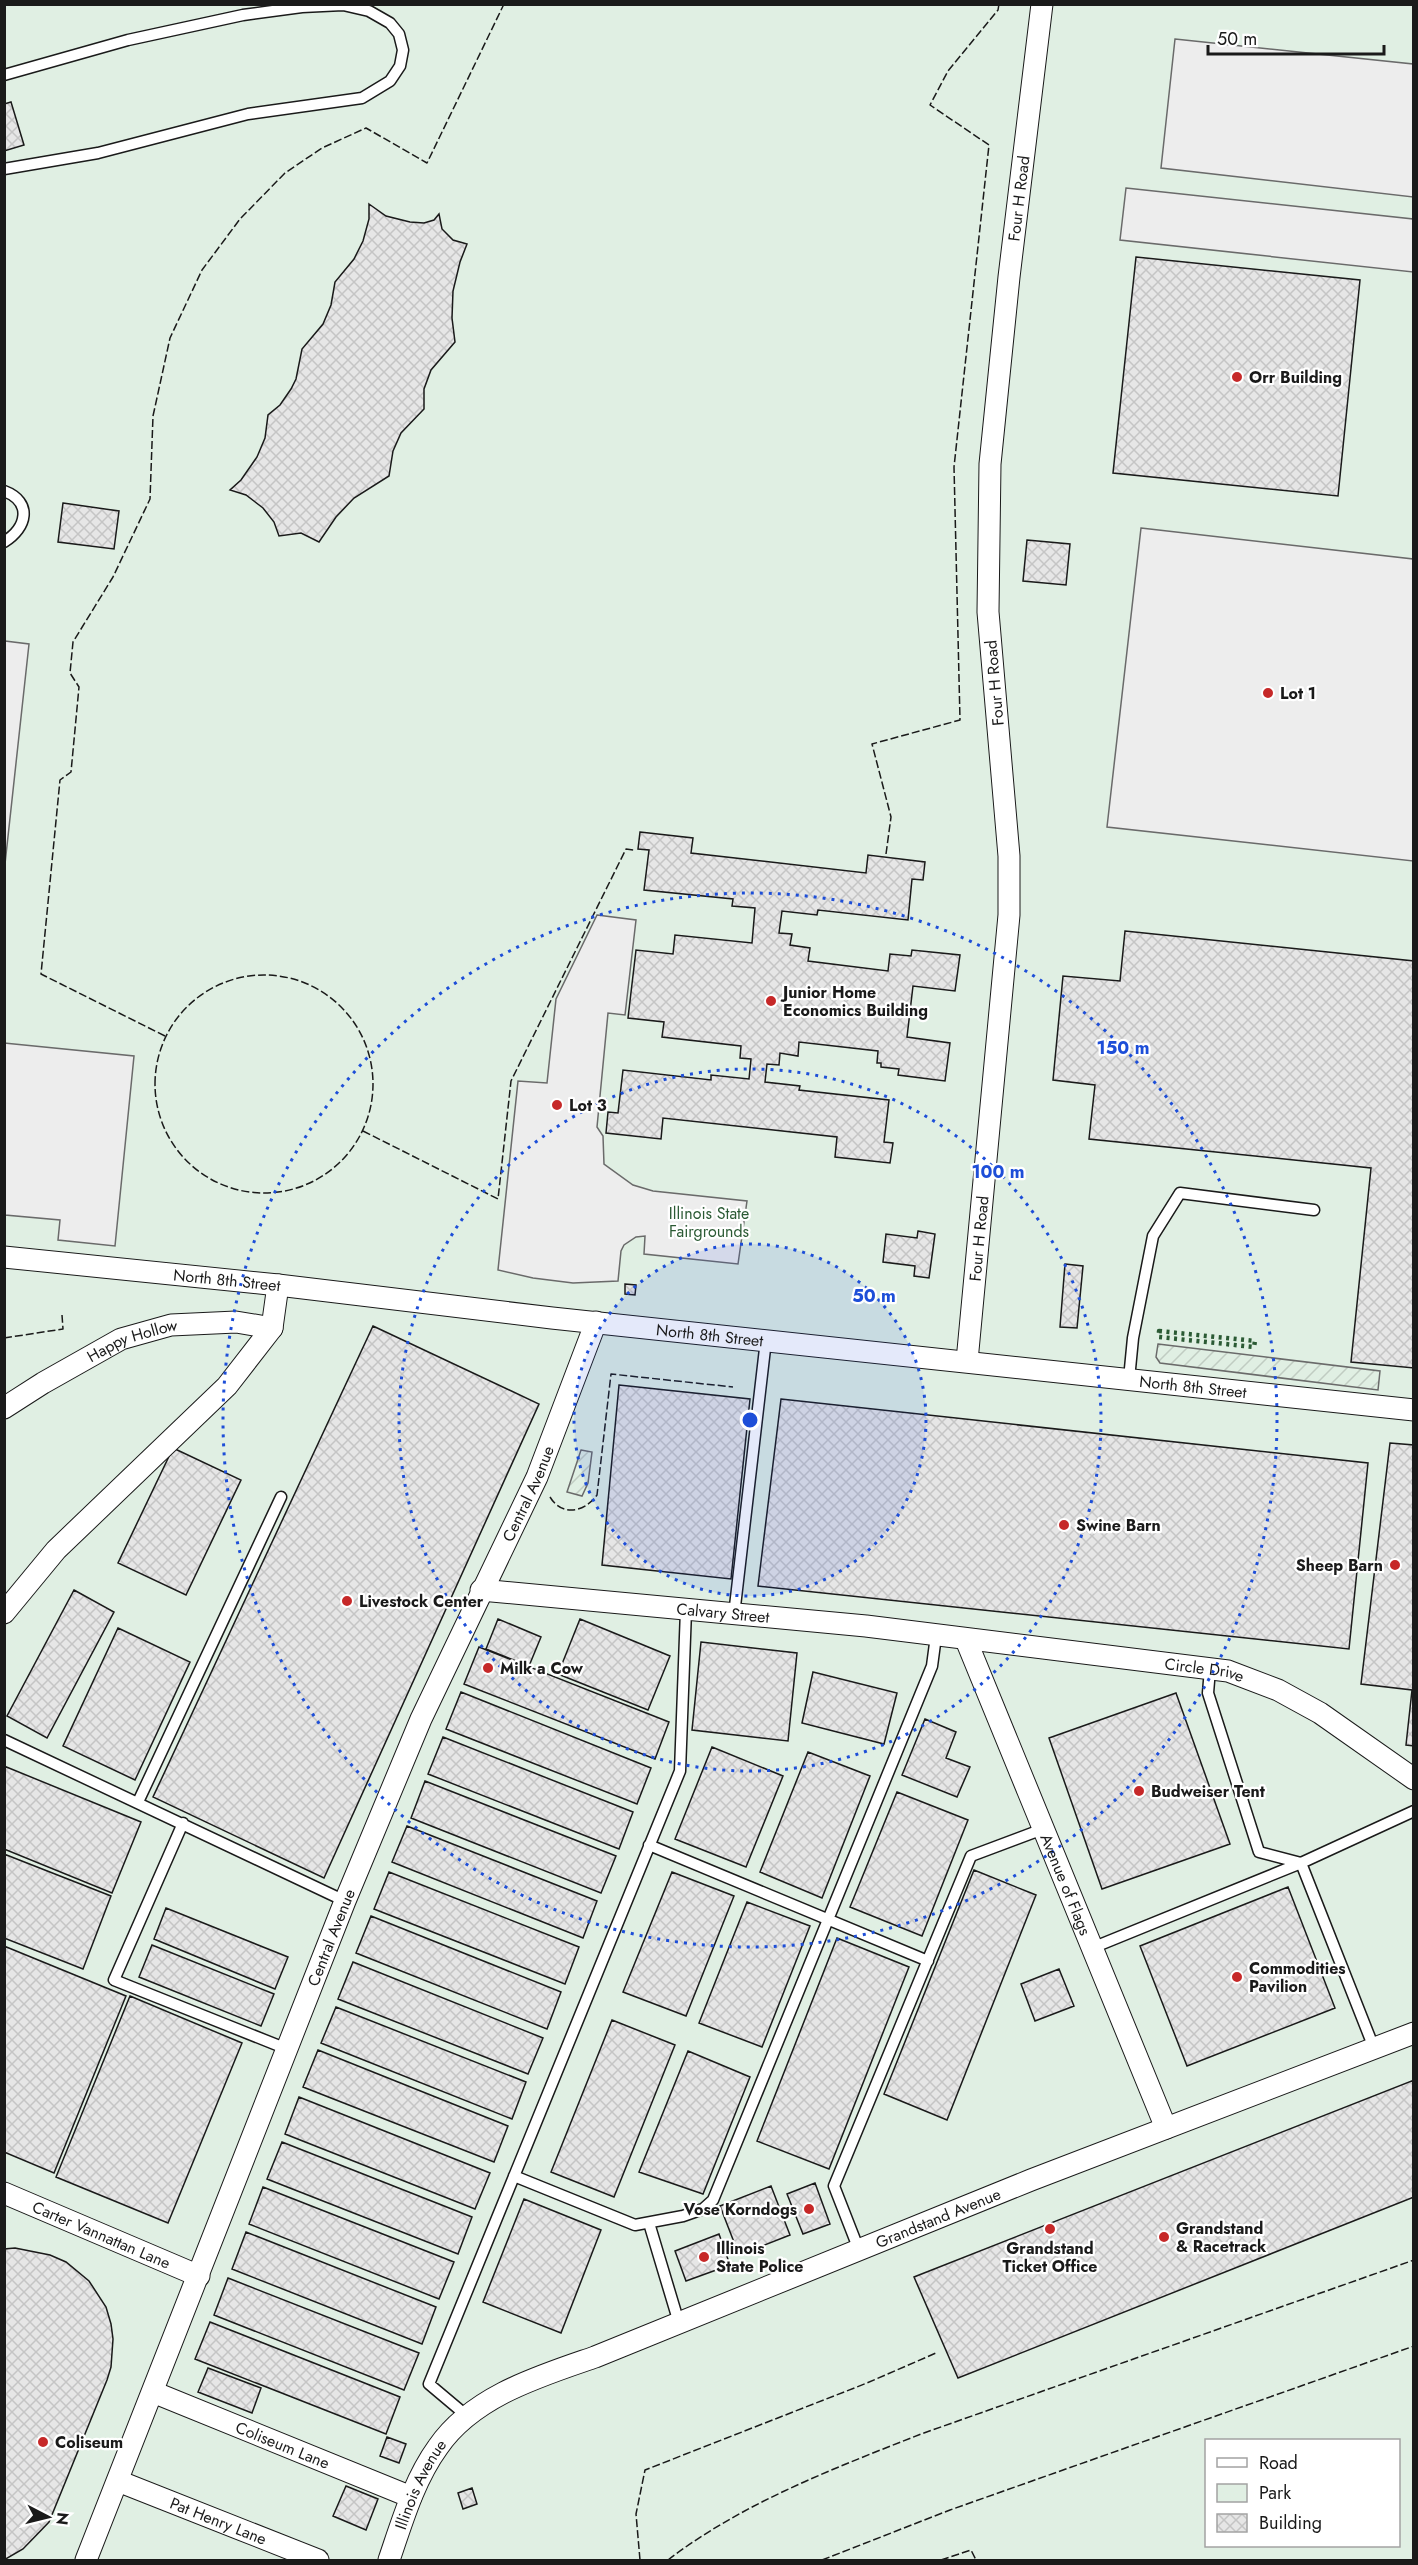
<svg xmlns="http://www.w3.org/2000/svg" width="1418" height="2565" viewBox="0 0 1418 2565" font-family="Jost,sans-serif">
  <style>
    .park { fill: #e0efe3; stroke: #6a6a6a; stroke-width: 1.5; fill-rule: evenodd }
    .garden { fill: url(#garden-furrows); stroke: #6a6a6a; stroke-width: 1.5 }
    .parking { fill: #ededed; stroke: #6a6a6a; stroke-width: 1.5 }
    .building { fill: url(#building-cross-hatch); stroke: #1a1a1a; stroke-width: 1.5 }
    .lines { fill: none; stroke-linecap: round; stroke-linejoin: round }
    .lane-casing { stroke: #1a1a1a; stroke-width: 13 }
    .street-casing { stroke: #1a1a1a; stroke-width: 23 }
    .lane { stroke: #fff; stroke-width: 10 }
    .street { stroke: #fff; stroke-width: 21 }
    .hedge { stroke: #2b5a34; stroke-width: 4.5; stroke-dasharray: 3 4.5; stroke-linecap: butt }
    .fence { stroke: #1a1a1a; stroke-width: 1.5; stroke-dasharray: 8 3; stroke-linecap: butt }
    .ring { fill: none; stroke: #1d4ed8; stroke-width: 3; stroke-dasharray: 3 6 }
    .poi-dot { fill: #c62828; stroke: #fff; stroke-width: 2 }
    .labels { text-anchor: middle; stroke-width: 4.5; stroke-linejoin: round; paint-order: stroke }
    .street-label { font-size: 16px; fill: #1a1a1a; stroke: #fff }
    .poi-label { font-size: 16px; font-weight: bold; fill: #1a1a1a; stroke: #fff; text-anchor: start }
    .park-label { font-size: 16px; fill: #2b5a34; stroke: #fff }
    .centre { fill: #1d4ed8; stroke: #fff; stroke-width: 3 }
    .ring-label { font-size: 18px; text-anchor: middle; font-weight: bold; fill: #1d4ed8; stroke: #fff; stroke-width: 4.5; stroke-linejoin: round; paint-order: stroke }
  </style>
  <defs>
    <pattern id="garden-furrows" width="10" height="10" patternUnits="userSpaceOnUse" patternTransform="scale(1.5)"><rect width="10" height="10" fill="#e0efe3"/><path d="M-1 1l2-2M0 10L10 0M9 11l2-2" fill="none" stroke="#c0ccc2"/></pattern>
    <pattern id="building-cross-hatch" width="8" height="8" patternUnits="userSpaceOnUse" patternTransform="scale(1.5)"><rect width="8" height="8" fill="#e6e6e6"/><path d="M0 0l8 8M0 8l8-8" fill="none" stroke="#c5c5c5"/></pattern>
  </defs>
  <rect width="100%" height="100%" fill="#fff"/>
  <path class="park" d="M5,5H1413V2560H5ZM1206,2440H1398V2546H1206Z"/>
  <path class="garden" d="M1158,1344L1380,1371L1378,1390L1160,1363L1156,1357Z
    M581,1450L592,1452L588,1483L582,1496L567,1492Z"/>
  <path class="parking" d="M1175,39L1413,64V197L1161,168Z
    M1126,188L1413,219V272L1120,240Z
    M1141,528L1413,559V861L1107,827Z
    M5,641L29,644L5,864L4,641Z
    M597,915L636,920L625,1015L608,1013L597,1127L603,1136L604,1164L633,1185L653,1191L747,1201L738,1264L644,1254L645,1236L636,1237L624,1245L621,1251L618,1281L573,1283L533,1278L498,1270L518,1081L547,1083L556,999Z
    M4,1043L134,1056L115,1246L58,1240L60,1220L5,1215Z"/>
  <path class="building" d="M11,102L24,145L4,151V104Z
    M369,204L386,216L410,222L424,223L434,220L439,214L442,229L453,240L467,244L460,262L453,291L452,318L455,342L431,370L424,389V409L401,433L393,451L389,476L354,498L336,517L319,542L301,533L279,536L274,522L263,508L246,495L230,490L241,480L257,457L265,438L268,415L280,405L291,389L296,379L302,349L323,324L331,305L335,282L354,259L363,241L369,219Z
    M1136,257L1360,280L1338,496L1113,473Z
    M63,503L119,511L114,549L58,542Z
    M1027,540L1070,544L1066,585L1023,581Z
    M640,832L693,838L691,853L866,873L868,855L925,862L923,880L912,879L908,920L818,910L817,915L782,911L779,933L792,934L790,945L810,948L808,961L888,971L890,954L911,956L912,950L960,955L955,991L913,986L907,1037L950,1043L945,1081L898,1075L899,1069L881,1067V1063H877L878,1051L799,1042L798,1056L780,1053L779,1065L767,1064L765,1082L800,1086L799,1090L889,1100L884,1142L893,1143L890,1163L835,1157L837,1137L663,1118L661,1139L606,1133L608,1112L618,1113L623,1070L711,1080V1075L749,1079L751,1059L740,1058L741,1046L662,1037L664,1022L628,1018L636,950L673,954L675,935L752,943L755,908L732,906L733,899L644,890L649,850L638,849Z
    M1125,931L1414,961V1368L1351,1362L1371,1168L1089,1139L1095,1085L1053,1080L1063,976L1120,981Z
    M918,1231L935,1234L929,1278L914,1276L915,1266L883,1262L886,1234L917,1238Z
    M1065,1264L1083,1266L1077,1328L1060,1327Z
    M625,1284L636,1285L635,1295L625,1294Z
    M373,1326L539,1404L324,1878L153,1797Z
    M619,1385L750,1399L731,1579L602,1565Z
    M781,1399L1368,1463L1349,1649L758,1586Z
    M1390,1443L1414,1445V1746L1406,1745L1412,1690L1361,1684Z
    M173,1448L241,1480L186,1595L118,1563Z
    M74,1590L114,1612L47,1738L7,1716Z
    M498,1619L541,1637L529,1666L486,1649Z
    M580,1619L670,1656L648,1710L558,1674Z
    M118,1628L190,1662L135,1780L63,1746Z
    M701,1642L797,1653L788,1741L692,1730Z
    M479,1647L669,1722L655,1759L464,1684Z
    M813,1672L897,1693L884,1744L802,1723Z
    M461,1692L651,1768L637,1804L446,1729Z
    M1176,1693L1230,1844L1102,1889L1049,1738Z
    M925,1719L956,1732L946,1758L970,1767L957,1797L902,1775Z
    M443,1737L633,1812L619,1849L428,1774Z
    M712,1747L783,1776L746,1867L675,1839Z
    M808,1752L870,1776L822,1898L760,1872Z
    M4,1766L141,1822L112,1893L4,1849Z
    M425,1781L616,1856L601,1893L411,1818Z
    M897,1792L968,1820L922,1936L850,1907Z
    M407,1826L597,1901L583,1938L392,1862Z
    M4,1854L111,1896L83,1969L4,1938Z
    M974,1870L1036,1895L947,2120L884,2094Z
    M389,1872L579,1947L565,1984L374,1909Z
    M672,1872L734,1896L686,2016L623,1992Z
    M1288,1887L1335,2008L1187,2066L1140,1946Z
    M747,1902L810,1926L762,2047L699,2023Z
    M166,1908L288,1957L275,1989L154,1939Z
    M371,1916L561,1992L547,2029L356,1953Z
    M837,1938L909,1967L829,2169L757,2141Z
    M152,1945L274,1994L261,2026L139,1977Z
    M4,1946L126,1996L54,2173L4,2152Z
    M353,1962L543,2038L528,2074L338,1999Z
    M1059,1969L1074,2006L1035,2021L1021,1984Z
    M130,1996L242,2043L168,2223L56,2177Z
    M336,2007L526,2082L512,2119L321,2043Z
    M612,2020L675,2045L614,2197L551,2172Z
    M318,2050L508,2126L494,2162L303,2087Z
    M688,2051L750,2077L703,2194L639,2172Z
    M1414,2080V2197L958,2378L914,2277Z
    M299,2097L490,2173L475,2209L285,2134Z
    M282,2142L472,2217L458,2254L267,2179Z
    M815,2183L830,2224L803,2234L787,2194Z
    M771,2186L790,2235L739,2255L720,2206Z
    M263,2187L454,2262L439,2299L249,2224Z
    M524,2199L601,2230L561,2333L483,2302Z
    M246,2232L436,2307L422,2344L232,2269Z
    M719,2234L730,2265L686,2281L675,2251Z
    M15,2248L50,2255L66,2262L89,2281L106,2307L111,2324L113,2339L111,2367L107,2380L49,2522L23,2549L4,2560V2249Z
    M228,2278L419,2353L404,2390L214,2315Z
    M210,2322L400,2397L386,2434L195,2359Z
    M208,2368L261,2388L252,2413L198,2392Z
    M387,2437L406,2444L399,2463L380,2456Z
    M346,2486L378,2499L366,2530L333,2516Z
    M472,2488L477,2504L463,2509L458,2493Z"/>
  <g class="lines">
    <g class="lane-casing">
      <path id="lane" d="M4,75L128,40L243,15L302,7L343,5L369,11L390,23L399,34L403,50L400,66L390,81L362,98L248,114L98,153L4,169
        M4,491C33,502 27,528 4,542
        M1129,1379L1133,1338L1153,1236L1180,1193L1314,1210
        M734,1615L766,1340
        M1210,1669L1208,1693L1259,1852L1301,1863L1374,2048
        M4,1740L345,1901
        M138,1802L281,1497
        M183,1823L114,1980L287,2049
        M649,1845L928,1961
        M1092,1948L1301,1863L1414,1811
        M514,2176L635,2225L683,2216L703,2209L713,2200L932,1666L936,1636
        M649,2223L679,2323
        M859,2250L834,2186L971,1856L1043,1829
        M467,2416L429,2384L680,1771L686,1610"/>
    </g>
    <g class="street-casing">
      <g id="street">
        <path id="s1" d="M4,1257L278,1285L552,1318L1414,1410"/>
        <path id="s2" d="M967,1361L1009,915V856L988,612L990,464L1009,277L1042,4"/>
        <path id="s3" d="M4,1408L43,1383L121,1339L171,1325L236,1322L272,1328"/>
        <path id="s4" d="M481,1590L866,1626L1228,1671L1278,1690L1320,1713L1414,1779"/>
        <path d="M4,1613L56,1550L227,1386L272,1328L278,1285"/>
        <path id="s5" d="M966,1640L1166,2128"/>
        <path id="s6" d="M4,2193L199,2276"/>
        <path id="s7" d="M153,2392L411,2497"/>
        <path id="s8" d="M118,2481L318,2560"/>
        <path id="s9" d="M86,2560L345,1901L421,1719L537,1477L596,1322"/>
        <path id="s10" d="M389,2560C402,2522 414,2480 438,2447C473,2396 540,2376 595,2357L1031,2180L1414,2033"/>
      </g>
    </g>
    <use href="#lane" class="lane"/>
    <use href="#street" class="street"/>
    <path class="hedge" d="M1159,1331L1255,1341L1254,1347L1159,1337Z"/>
    <path class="fence" d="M886,854L891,817L872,744L960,720L954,467L989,145L930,105L948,71L998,10L999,4
      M155 1084a109 109 0 1 1 218 0a109 109 0 1 1-218 0Z
      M165,1036L41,974L60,780L71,772L79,687L70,673L73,642L113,577L150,499L153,416L170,338L202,270L240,219L285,173L322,148L366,128L427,163L504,4
      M363,1131L498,1199L511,1081L626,849L634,850
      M4,1338L63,1329L62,1315
      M550,1497C562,1517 585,1512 597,1495L611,1374L733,1387
      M640,2560L636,2514L645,2470L867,2383L936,2353
      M668,2560C742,2503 835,2468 921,2434L1414,2260
      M822,2560L950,2510L1414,2346
      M941,2560L971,2550L976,2560"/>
  </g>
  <circle cx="750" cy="1420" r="176" fill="#1d4ed8" fill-opacity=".12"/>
  <g class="ring">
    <circle cx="750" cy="1420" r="176"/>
    <circle cx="750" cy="1420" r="351"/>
    <circle cx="750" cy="1420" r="527"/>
  </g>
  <g class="poi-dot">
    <circle cx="1237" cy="377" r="6"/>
    <circle cx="1268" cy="693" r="6"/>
    <circle cx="771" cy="1001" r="6"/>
    <circle cx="557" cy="1105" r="6"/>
    <circle cx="1064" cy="1525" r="6"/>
    <circle cx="1395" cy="1565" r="6"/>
    <circle cx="347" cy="1601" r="6"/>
    <circle cx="488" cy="1668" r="6"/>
    <circle cx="1139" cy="1791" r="6"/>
    <circle cx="1237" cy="1977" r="6"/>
    <circle cx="809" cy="2209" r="6"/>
    <circle cx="1050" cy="2229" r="6"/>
    <circle cx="1164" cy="2237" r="6"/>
    <circle cx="704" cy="2257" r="6"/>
    <circle cx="43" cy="2442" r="6"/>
  </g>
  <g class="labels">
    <g class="street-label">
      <text dy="6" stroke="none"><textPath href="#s2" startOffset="1167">Four H Road</textPath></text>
      <text transform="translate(994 683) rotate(-95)" y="6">Four H Road</text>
      <text dy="6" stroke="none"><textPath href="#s2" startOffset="123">Four H Road</textPath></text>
      <text dy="6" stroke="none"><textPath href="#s1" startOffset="224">North 8th Street</textPath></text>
      <text dy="6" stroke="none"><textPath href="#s1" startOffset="710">North 8th Street</textPath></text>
      <text dy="6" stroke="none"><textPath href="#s3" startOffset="146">Happy Hollow</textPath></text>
      <text dy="6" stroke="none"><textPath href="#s1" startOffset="1196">North 8th Street</textPath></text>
      <text dy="6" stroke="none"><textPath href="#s9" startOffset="1155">Central Avenue</textPath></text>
      <text dy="6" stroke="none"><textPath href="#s4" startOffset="243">Calvary Street</textPath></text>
      <text dy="6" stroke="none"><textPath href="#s4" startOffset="728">Circle Drive</textPath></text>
      <text dy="6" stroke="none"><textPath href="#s5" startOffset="264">Avenue of Flags</textPath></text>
      <text dy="6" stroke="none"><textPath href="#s9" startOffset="669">Central Avenue</textPath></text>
      <text dy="6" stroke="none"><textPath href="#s10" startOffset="678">Grandstand Avenue</textPath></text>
      <text dy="6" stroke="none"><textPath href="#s6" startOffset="106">Carter Vannattan Lane</textPath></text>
      <text dy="6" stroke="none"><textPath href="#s7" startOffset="140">Coliseum Lane</textPath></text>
      <text dy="6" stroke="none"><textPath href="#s10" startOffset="82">Illinois Avenue</textPath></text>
      <text dy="6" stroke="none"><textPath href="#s8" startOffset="108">Pat Henry Lane</textPath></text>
    </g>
    <g class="poi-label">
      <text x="1249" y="383">Orr Building</text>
      <text x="1280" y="699">Lot 1</text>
      <text x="783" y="998">Junior Home<tspan x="783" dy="18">Economics Building</tspan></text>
      <text x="569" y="1111">Lot 3</text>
      <text x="1076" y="1531">Swine Barn</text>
      <text x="1383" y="1571" text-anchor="end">Sheep Barn</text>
      <text x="359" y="1607">Livestock Center</text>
      <text x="500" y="1674">Milk a Cow</text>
      <text x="1151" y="1797">Budweiser Tent</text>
      <text x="1249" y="1974">Commodities<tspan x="1249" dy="18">Pavilion</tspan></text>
      <text x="797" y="2215" text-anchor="end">Vose Korndogs</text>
      <text x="1176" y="2234">Grandstand<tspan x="1176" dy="18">&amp; Racetrack</tspan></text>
      <text x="716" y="2254">Illinois<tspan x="716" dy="18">State Police</tspan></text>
      <text x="1050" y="2254" text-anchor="middle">Grandstand<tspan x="1050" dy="18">Ticket Office</tspan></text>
      <text x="55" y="2448">Coliseum</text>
    </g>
    <g class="park-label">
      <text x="709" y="1219">Illinois State<tspan x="709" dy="18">Fairgrounds</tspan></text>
    </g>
  </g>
  <circle cx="750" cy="1420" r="9" class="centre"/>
  <g class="ring-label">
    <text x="1123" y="1054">150 m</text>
    <text x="998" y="1178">100 m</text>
    <text x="874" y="1302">50 m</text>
  </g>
  <rect width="1418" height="2565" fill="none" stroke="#1a1a1a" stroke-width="12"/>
  <rect x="1205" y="2439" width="195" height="108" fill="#ffffff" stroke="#a3a3a3" stroke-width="1.5"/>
  <rect x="1217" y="2458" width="30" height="9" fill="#ffffff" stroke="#a3a3a3" stroke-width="1.5"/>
  <text x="1259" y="2469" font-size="18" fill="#1a1a1a">Road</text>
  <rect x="1217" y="2484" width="30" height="18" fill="#e0efe3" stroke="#a3a3a3" stroke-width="1.5"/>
  <text x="1259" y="2499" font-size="18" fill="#1a1a1a">Park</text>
  <rect x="1217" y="2514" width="30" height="18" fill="url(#building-cross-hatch)" stroke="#a3a3a3" stroke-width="1.5"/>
  <text x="1259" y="2529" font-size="18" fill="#1a1a1a">Building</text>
  <g transform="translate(48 2517) rotate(97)" stroke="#ffffff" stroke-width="4.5" paint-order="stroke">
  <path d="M0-4.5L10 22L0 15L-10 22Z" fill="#1a1a1a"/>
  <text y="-9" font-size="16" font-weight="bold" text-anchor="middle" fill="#1a1a1a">N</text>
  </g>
  <path d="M1208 45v9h176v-9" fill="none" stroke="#1a1a1a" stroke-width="3"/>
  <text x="1217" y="45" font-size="18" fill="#1a1a1a" stroke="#ffffff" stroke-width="4.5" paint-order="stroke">50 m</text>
</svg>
